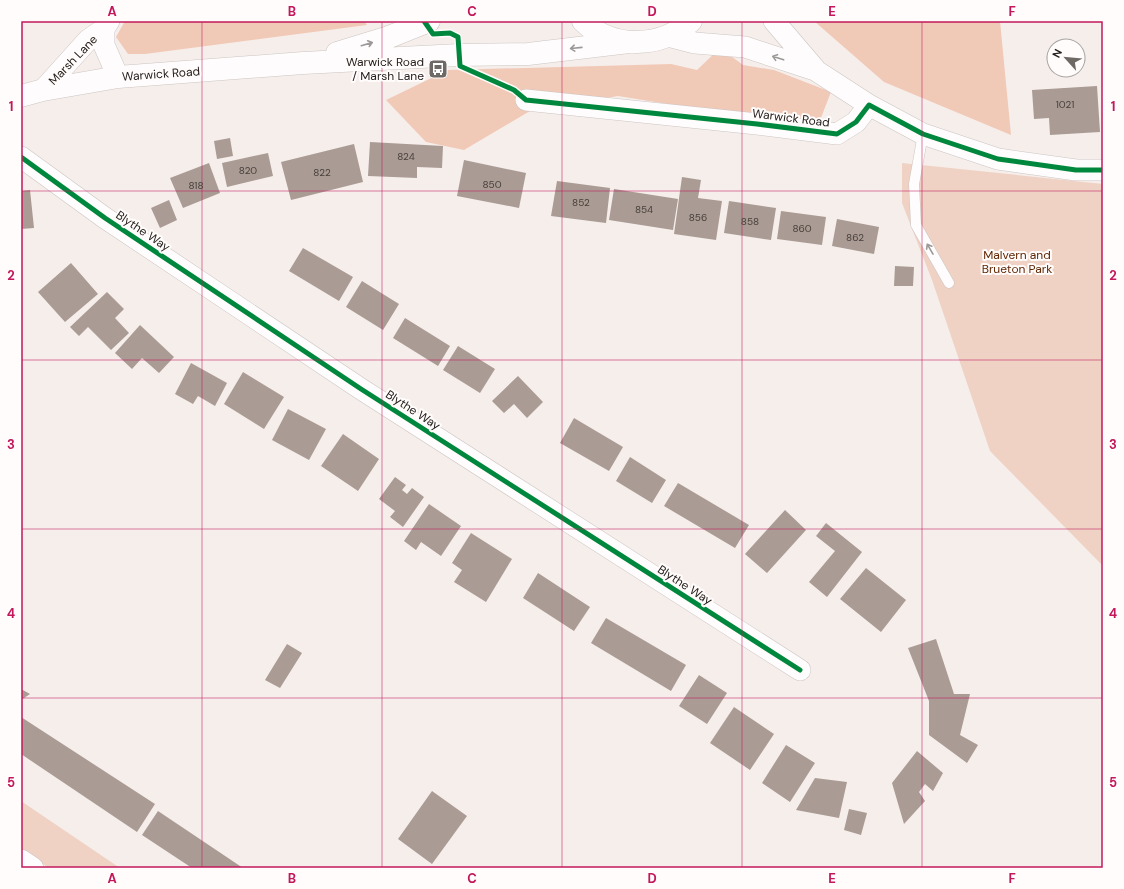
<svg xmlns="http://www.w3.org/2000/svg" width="1124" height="889" viewBox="0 0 1124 889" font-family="'DM Sans',sans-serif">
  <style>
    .green { fill: #efd2c4 }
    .forest { fill: #f1c9b7 }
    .building { fill: #aa9b94 }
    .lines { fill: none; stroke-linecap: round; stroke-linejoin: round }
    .service-casing { stroke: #ccc5c3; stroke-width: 11 }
    .minor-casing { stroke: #ccc5c3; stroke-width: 22 }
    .secondary-casing { stroke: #ccc5c3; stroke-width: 23 }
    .service { stroke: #fefcfc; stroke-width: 10 }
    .minor { stroke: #fefcfc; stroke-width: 21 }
    .secondary { stroke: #fefcfc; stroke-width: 22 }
    .cycleway-casing { stroke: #fffcfb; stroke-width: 8 }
    .cycleway { stroke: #00873e; stroke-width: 5 }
    .oneway { stroke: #9d9998 }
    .grid { fill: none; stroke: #c2185b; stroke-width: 1; stroke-opacity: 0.55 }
    .labels { text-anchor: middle; stroke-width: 4; stroke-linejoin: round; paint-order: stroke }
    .number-label { font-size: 10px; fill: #47403c }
    .street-label { font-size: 12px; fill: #26211e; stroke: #fffcfb }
    .poi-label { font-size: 12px; fill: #26211e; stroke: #fffcfb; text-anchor: end }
    .park-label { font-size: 12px; fill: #612704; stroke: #fffcfb }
    .neatline { fill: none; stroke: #c2185b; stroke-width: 1.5 }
    .grid-label { font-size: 13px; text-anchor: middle; font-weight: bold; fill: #c2185b }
  </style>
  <rect width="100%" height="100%" fill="#f6eeeb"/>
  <path class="green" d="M902,163L1103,184V566L990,451L932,280L902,203Z
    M21,801L120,868H49L21,849Z"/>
  <path class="forest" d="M125,21H364L367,25L145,54H128L116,37Z
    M814,21H1000L1011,135L884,82Z
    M720,48L743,65L774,70L831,92L817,128L618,96L530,111L464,150L426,142L386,100L448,70L671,64L697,70Z"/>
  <path class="building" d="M1097,86L1100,132L1050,135L1049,118L1034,119L1032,90Z
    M230,138L233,156L217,159L214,141Z
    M370,142L443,146L442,168L417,167V178L368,176Z
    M354,144L363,182L291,200L281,162Z
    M268,153L273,176L227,187L222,163Z
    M464,160L526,173L519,208L457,196Z
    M209,163L220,193L183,208L170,178Z
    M682,177L701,180L698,198L722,201L716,240L674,234Z
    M557,181L610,188L606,223L551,216Z
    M614,189L678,199L673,230L609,220Z
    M30,190L34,228L21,229V191Z
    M169,200L177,220L160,228L151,208Z
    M729,201L776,208L771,240L724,233Z
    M781,211L826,217L822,245L777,239Z
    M837,219L879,227L874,254L832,246Z
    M303,248L353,277L339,301L289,271Z
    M71,263L98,294L65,322L38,292Z
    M895,266L914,267L913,286H894Z
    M362,281L399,304L383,330L346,307Z
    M107,292L124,309L115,318L129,333L111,350L88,327L79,336L70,327Z
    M405,318L450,346L438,366L393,338Z
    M140,325L174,357L159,373L142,358L132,369L115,353Z
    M458,346L495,369L480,393L443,370Z
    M191,363L227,383L215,406L198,396L193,404L175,394Z
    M243,372L284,397L264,429L224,404Z
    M518,376L543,402L527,418L514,404L504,413L492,401Z
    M288,409L326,429L309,460L272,440Z
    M574,418L623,447L609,471L560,443Z
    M343,434L379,459L358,491L321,466Z
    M630,457L666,480L652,503L616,481Z
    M395,477L406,485L402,490L407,494L412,488L424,497L403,527L390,517L395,511L379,499Z
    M678,483L749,525L735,548L664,506Z
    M429,504L461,526L441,556L421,542L416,550L404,541Z
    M785,510L806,530L767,573L745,554Z
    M826,523L862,552L827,597L809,582L835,551L816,536Z
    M471,533L512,559L486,602L454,582L462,570L452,563Z
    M866,568L906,600L881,632L840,599Z
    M538,573L590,607L574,631L523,598Z
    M606,618L686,665L671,691L591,643Z
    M936,639L954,694H970L960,735L978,745L967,763L929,735V701L908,648Z
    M287,644L302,653L280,688L265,680Z
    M699,675L727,693L707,724L679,706Z
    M21,689L30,694L21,700Z
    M734,707L774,734L750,770L710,743Z
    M21,717L155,804L137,832L21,754Z
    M786,745L815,763L790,802L762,783Z
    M917,751L943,773L933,791L925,784L919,792L925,801L904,824L892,783Z
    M815,778L847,782L839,818L796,810Z
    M432,791L467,816L432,864L398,839Z
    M849,809L867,813L861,835L844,830Z
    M158,811L243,868H192L142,835Z"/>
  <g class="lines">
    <g class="service-casing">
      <path id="service" d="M923,134L914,184L916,225L949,283"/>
    </g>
    <g class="minor-casing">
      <path id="minor" d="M109,21L104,29V45L118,77
        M774,21L815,69
        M668,36L695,43L745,47L815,70L869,105L923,134L998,159L1076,170H1103
        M43,90L88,40L104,29
        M526,100L757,124L837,134L856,122L869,105
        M21,157L105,218L361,389L800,670
        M21,860L33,868"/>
    </g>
    <g class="secondary-casing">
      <path id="secondary" d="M583,21C613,50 661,48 691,21
        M337,53L389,37L429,21
        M21,96L43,90L118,77L303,63L459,55L528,54L629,42"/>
    </g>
    <use href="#service" class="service"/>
    <use href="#minor" class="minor"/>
    <use href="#secondary" class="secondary"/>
    <g class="cycleway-casing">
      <path id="cycleway" d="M424,21L433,34L450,33L458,37L460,66L514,90L526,100L757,124L837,134L856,122L869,105L923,134L998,159L1076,170H1103
        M21,157L105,218L361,389L800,670"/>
    </g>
    <use href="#cycleway" class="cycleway"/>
  </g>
  <defs><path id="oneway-shaft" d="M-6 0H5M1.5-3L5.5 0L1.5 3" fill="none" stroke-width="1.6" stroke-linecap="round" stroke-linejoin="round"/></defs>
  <g class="oneway">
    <use href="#oneway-shaft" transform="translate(367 44) rotate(-16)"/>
    <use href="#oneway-shaft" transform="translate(576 48) rotate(174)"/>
    <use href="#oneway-shaft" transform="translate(778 58) rotate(-162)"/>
    <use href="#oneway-shaft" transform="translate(930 249) rotate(-120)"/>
  </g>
  <path class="grid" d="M202,21V868M382,21V868M562,21V868M742,21V868M922,21V868M21,191H1103M21,360H1103M21,529H1103M21,698H1103"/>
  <defs>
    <g id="bus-square" transform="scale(1)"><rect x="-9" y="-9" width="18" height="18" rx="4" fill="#6f6966" stroke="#fffcfb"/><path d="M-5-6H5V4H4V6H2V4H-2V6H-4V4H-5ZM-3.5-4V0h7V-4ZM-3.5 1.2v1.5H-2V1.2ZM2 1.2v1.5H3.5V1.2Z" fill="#fff"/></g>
  </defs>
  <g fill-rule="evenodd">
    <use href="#bus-square" x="438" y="69"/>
  </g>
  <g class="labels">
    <g class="number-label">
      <text x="1065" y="108">1021</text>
      <text x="406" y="160">824</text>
      <text x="248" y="174">820</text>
      <text x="322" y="176">822</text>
      <text x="492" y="188">850</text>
      <text x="196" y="189">818</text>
      <text x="581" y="206">852</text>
      <text x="644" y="213">854</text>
      <text x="698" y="221">856</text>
      <text x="750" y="225">858</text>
      <text x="802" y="232">860</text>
      <text x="855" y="241">862</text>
    </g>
    <g class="street-label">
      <text transform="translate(73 60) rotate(-46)" y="4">Marsh Lane</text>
      <text transform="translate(161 74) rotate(-4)" y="4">Warwick Road</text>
      <text transform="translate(791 118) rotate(7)" y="4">Warwick Road</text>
      <text transform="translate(143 231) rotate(34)" y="4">Blythe Way</text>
      <text transform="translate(413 410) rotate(33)" y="4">Blythe Way</text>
      <text transform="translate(685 585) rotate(33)" y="4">Blythe Way</text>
    </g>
    <g class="poi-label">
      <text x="424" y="66">Warwick Road<tspan x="424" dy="14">/ Marsh Lane</tspan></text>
    </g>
    <g class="park-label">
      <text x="1017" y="259">Malvern and<tspan x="1017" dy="14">Brueton Park</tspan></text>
    </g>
  </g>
  <rect width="1124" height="889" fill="none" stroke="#fffcfb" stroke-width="44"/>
  <g transform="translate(1066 58) rotate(297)"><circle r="19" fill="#fffcfb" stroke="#a8a4a3"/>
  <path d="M0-3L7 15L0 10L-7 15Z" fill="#6f6966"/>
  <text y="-6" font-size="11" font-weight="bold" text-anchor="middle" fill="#26211e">N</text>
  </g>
  <rect x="22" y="22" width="1080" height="845" class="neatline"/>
  <g class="grid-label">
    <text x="112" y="16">A</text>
    <text x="292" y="16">B</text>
    <text x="472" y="16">C</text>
    <text x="652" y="16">D</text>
    <text x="832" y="16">E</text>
    <text x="1012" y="16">F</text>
    <text x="11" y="111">1</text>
    <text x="1113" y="111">1</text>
    <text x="11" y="280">2</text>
    <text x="1113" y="280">2</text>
    <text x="11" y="449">3</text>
    <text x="1113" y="449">3</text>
    <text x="11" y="618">4</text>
    <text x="1113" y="618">4</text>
    <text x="11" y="787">5</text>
    <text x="1113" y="787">5</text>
    <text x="112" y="883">A</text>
    <text x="292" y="883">B</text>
    <text x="472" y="883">C</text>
    <text x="652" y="883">D</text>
    <text x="832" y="883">E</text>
    <text x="1012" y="883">F</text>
  </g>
</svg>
